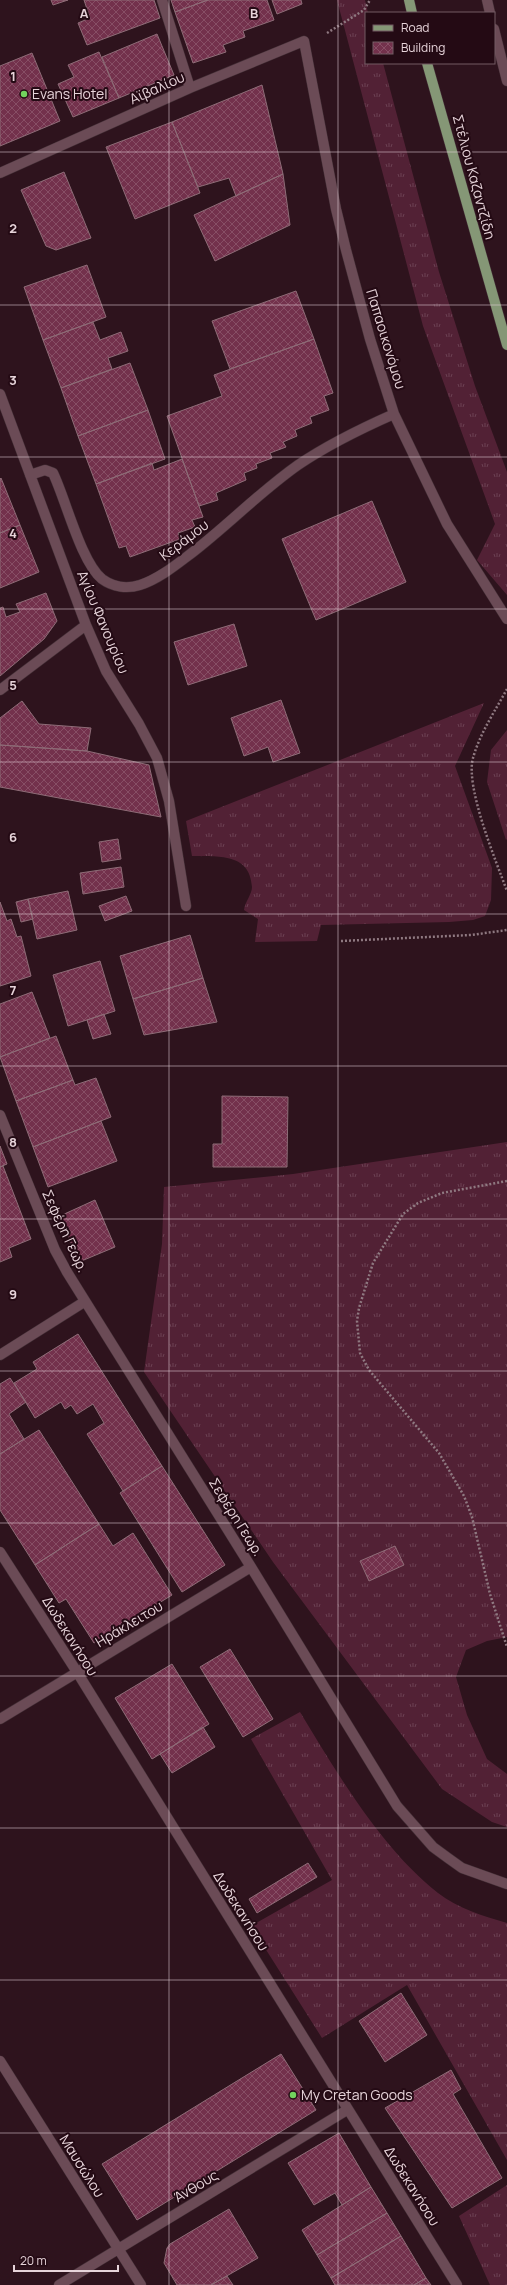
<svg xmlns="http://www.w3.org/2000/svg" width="507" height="2285" viewBox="0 0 507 2285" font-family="Manrope,sans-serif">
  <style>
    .grass { fill: url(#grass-tufts) }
    .building { fill: url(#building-cross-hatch); stroke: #8e6c77 }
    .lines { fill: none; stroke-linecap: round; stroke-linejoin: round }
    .minor-casing { stroke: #432f36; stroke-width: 11 }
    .major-casing { stroke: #432f36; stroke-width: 11 }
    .path { stroke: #8f7981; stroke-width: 2.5; stroke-dasharray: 2 2; stroke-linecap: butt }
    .minor { stroke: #6b4b56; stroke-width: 10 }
    .major { stroke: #859776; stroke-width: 10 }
    .grid { fill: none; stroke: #e7d4da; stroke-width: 1; stroke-opacity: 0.55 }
    .poi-dot { fill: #72d25d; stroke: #240a14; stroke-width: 1.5 }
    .labels { text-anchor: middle; stroke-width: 4; stroke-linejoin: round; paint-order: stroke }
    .street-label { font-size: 14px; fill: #e7d4da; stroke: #240a14 }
    .poi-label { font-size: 14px; fill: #e7d4da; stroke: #240a14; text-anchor: start }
    .grid-label { font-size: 13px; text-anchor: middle; font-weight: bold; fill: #e7d4da; stroke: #240a14; stroke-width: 4; stroke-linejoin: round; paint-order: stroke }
  </style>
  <defs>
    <pattern id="grass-tufts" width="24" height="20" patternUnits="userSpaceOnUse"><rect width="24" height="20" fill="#522135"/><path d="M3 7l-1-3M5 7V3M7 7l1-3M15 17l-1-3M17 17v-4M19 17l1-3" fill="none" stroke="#6b4052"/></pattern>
    <pattern id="building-cross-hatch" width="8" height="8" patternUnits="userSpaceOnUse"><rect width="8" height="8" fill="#73314c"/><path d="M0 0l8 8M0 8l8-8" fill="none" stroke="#874e65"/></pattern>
  </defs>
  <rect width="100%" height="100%" fill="#2e131d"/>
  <path class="grass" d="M337,0H365L368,13H366V63H383L439,272L475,386L507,472V595L477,560L495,524L423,326Z
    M484,703L455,766L492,868L491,900L485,916L473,920L449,922L321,925L317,941L255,942L258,919L244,910C245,902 252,894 252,887C250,852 217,857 192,856L186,821Z
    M507,730V839L506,840L487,782L491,750Z
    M507,1142V1637L487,1641L466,1650L456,1677L467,1715L487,1759L507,1774V1827L492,1822L442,1789L273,1562L144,1372L162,1244L164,1187L293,1174Z
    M300,1712C337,1773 381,1848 438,1893C457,1908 483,1916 507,1923V2160L407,1985L322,2038L251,1926L332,1880L251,1739Z
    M507,2185V2285H490L459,2216Z"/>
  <path class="building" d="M51,0H68L53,5Z
    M84,0H154L160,18L87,45L78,23L90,18Z
    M171,0H208L175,12Z
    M208,0H267L274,20L243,31L245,37L223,45L226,52L193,63L175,12Z
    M272,0H301L302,4L277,14Z
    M157,34L174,75L119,98L102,57Z
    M99,52L119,98L73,117L58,84L74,77L68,65Z
    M32,53L60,121L0,146V66Z
    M262,85L283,174L236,196L229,178L198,187L172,122Z
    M172,122L200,193L135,219L106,147Z
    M64,172L91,238L56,250L46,246L21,190Z
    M283,174L290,225L215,261L194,215Z
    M87,265L106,317L43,340L24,287Z
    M296,291L314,339L230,369L212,321Z
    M93,322L100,340L121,332L128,351L108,358L112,369L61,388L43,340Z
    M314,339L333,393L324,396L329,410L310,417L312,423L295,430L297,436L283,442L286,447L270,453L272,458L256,464L257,468L244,473L246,480L216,493L218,500L199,506L167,416L222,396L214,375Z
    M130,363L148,410L78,436L61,388Z
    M148,410L165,459L96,484L78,436Z
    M182,459L203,517L192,520L195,527L178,533L180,539L130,557L126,546L119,548L96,484L152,463L154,470Z
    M1,478L20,525L0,533V479Z
    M372,501L406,582L316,620L282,539Z
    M20,525L39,572L0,588V533Z
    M46,593L57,621L44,639L0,676V608L3,607L6,617L20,612L16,604Z
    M234,624L247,666L188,685L174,642Z
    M281,700L300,753L273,762L268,747L244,756L231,718Z
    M22,701L39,724L91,728L87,751L0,745V718Z
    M0,745L87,751L149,765L161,817L0,787Z
    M118,839L121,859L102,862L99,842Z
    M121,867L124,887L83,894L80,873Z
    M68,891L77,930L37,939L28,899Z
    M126,896L132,911L105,921L99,906Z
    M28,899L33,919L21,922L16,902Z
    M0,902L7,921L11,919L17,937L21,936L31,976L0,986Z
    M190,935L203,978L133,999L120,956Z
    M100,961L115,1011L68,1026L53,975Z
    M203,978L217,1022L144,1035L133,999Z
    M32,992L50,1038L0,1057V1004Z
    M104,1014L111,1034L93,1039L87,1020Z
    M56,1036L73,1080L16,1101L0,1057Z
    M96,1078L111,1117L33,1147L16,1101L73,1080L75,1085Z
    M222,1096L288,1097L287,1167H213V1144H222Z
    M101,1121L117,1161L48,1187L33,1147Z
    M0,1146L7,1164L0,1167Z
    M3,1166L31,1239L9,1248L12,1257L0,1262V1167Z
    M95,1200L115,1247L79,1262L60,1216Z
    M78,1334L162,1466L123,1491L87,1434L104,1423L93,1404L77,1414L71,1405L65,1409L61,1402L35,1418L14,1383L37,1369L33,1362Z
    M10,1378L26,1402L9,1414L24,1439L0,1454V1384Z
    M39,1430L99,1524L35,1565L0,1510V1454Z
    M162,1466L225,1565L182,1592L120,1493Z
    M99,1524L113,1546L133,1533L172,1595L94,1643L66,1599L59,1603L35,1565Z
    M395,1546L404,1565L369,1581L360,1561Z
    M230,1649L273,1719L243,1737L200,1667Z
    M172,1664L209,1724L152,1759L115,1698Z
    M203,1727L215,1747L172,1773L160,1754Z
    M308,1863L317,1877L257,1913L249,1899Z
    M401,1993L427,2035L385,2062L359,2021Z
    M281,2054L316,2110L137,2220L102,2164Z
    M451,2070L461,2089L453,2094L502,2178L452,2208L385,2108Z
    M339,2133L371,2187L342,2205L335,2193L314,2205L288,2163Z
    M371,2187L387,2213L317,2255L302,2230Z
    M229,2209L258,2258L211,2285H177L164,2263L167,2248L170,2244Z
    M387,2213L401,2236L331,2278L317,2255Z
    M401,2236L426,2278L414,2285H335L331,2278Z
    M227,2276L233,2285H211Z
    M426,2278L431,2285H414Z"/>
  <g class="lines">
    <g class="minor-casing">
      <path id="minor" d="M162,0L190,88
        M487,0L490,13
        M494,29L507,81
        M0,173L190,88L304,41L336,209L346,250L370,339L394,414L447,524L507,619
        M0,394L86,625L106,671L139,724L157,758L169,801L186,906
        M30,475L45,470L53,473C66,500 81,562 102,579C113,587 127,589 140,585C159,579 177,564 193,552C229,524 261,491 298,465C329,444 360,429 394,414
        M0,690L86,625
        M0,1115L55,1250L67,1272L251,1567L397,1806L433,1847L448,1858L462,1868L507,1884
        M0,1355L84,1302
        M0,1552L77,1672L457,2285
        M0,1719L251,1567
        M0,2061L141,2285
        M59,2285L347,2110"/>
    </g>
    <g class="major-casing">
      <path id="major" d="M409,0L412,13
        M427,63L507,345"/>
    </g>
    <path class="path" d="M327,33L364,10L370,0
      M507,689C495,711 480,733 473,758C465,787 496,861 507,891
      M341,941L471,935L507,930
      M507,1181L442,1193L418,1203L403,1214L373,1263L359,1308L357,1321L360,1353L369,1370L439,1453L464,1496L472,1517L490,1594L507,1647"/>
    <use href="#minor" class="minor"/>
    <use href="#major" class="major"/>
  </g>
  <path class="grid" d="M169,0V2285M338,0V2285M0,152H507M0,305H507M0,457H507M0,609H507M0,762H507M0,914H507M0,1066H507M0,1219H507M0,1371H507M0,1523H507M0,1676H507M0,1828H507M0,1980H507M0,2133H507"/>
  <g class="poi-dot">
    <circle cx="24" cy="94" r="4"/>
    <circle cx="293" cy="2095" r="4"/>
  </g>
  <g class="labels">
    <g class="street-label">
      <text transform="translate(157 88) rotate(-24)" y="5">Αϊβαλίου</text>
      <text transform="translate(474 177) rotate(75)" y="5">Στέλιου Καζαντζίδη</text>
      <text transform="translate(386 339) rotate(73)" y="5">Παπαοικονόμου</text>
      <text transform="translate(184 540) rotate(-37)" y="5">Κεράμου</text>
      <text transform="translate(103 622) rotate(67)" y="5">Αγίου Φανουρίου</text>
      <text transform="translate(65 1231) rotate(65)" y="5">Σεφέρη Γεωρ.</text>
      <text transform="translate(236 1517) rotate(58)" y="5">Σεφέρη Γεωρ.</text>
      <text transform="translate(129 1624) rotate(-31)" y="5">Ηράκλειτου</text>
      <text transform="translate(70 1636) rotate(58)" y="5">Δωδεκανήσου</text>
      <text transform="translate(241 1911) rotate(58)" y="5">Δωδεκανήσου</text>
      <text transform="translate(82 2166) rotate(58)" y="5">Μαυσώλου</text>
      <text transform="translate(196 2186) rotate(-31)" y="5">Άνθους</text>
      <text transform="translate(412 2186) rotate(58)" y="5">Δωδεκανήσου</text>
    </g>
    <g class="poi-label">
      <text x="32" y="99">Evans Hotel</text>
      <text x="301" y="2100">My Cretan Goods</text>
    </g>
  </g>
  <g class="grid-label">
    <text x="84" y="18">A</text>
    <text x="254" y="18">B</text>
    <text x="13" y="81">1</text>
    <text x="13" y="233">2</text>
    <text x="13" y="385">3</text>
    <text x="13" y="538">4</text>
    <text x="13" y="690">5</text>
    <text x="13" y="842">6</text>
    <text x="13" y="995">7</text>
    <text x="13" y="1147">8</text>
    <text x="13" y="1299">9</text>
  </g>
  <rect x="365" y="12" width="130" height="52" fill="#240a14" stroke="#725b63"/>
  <rect x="373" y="25" width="20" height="6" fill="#859776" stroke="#725b63"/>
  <text x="401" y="32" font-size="12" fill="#e7d4da">Road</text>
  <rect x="373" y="42" width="20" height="12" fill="url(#building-cross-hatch)" stroke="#725b63"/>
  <text x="401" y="52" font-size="12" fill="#e7d4da">Building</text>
  <path d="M14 2265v6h104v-6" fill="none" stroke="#e7d4da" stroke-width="2"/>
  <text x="20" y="2265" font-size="12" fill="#e7d4da" stroke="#240a14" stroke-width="3" paint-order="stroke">20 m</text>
</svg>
